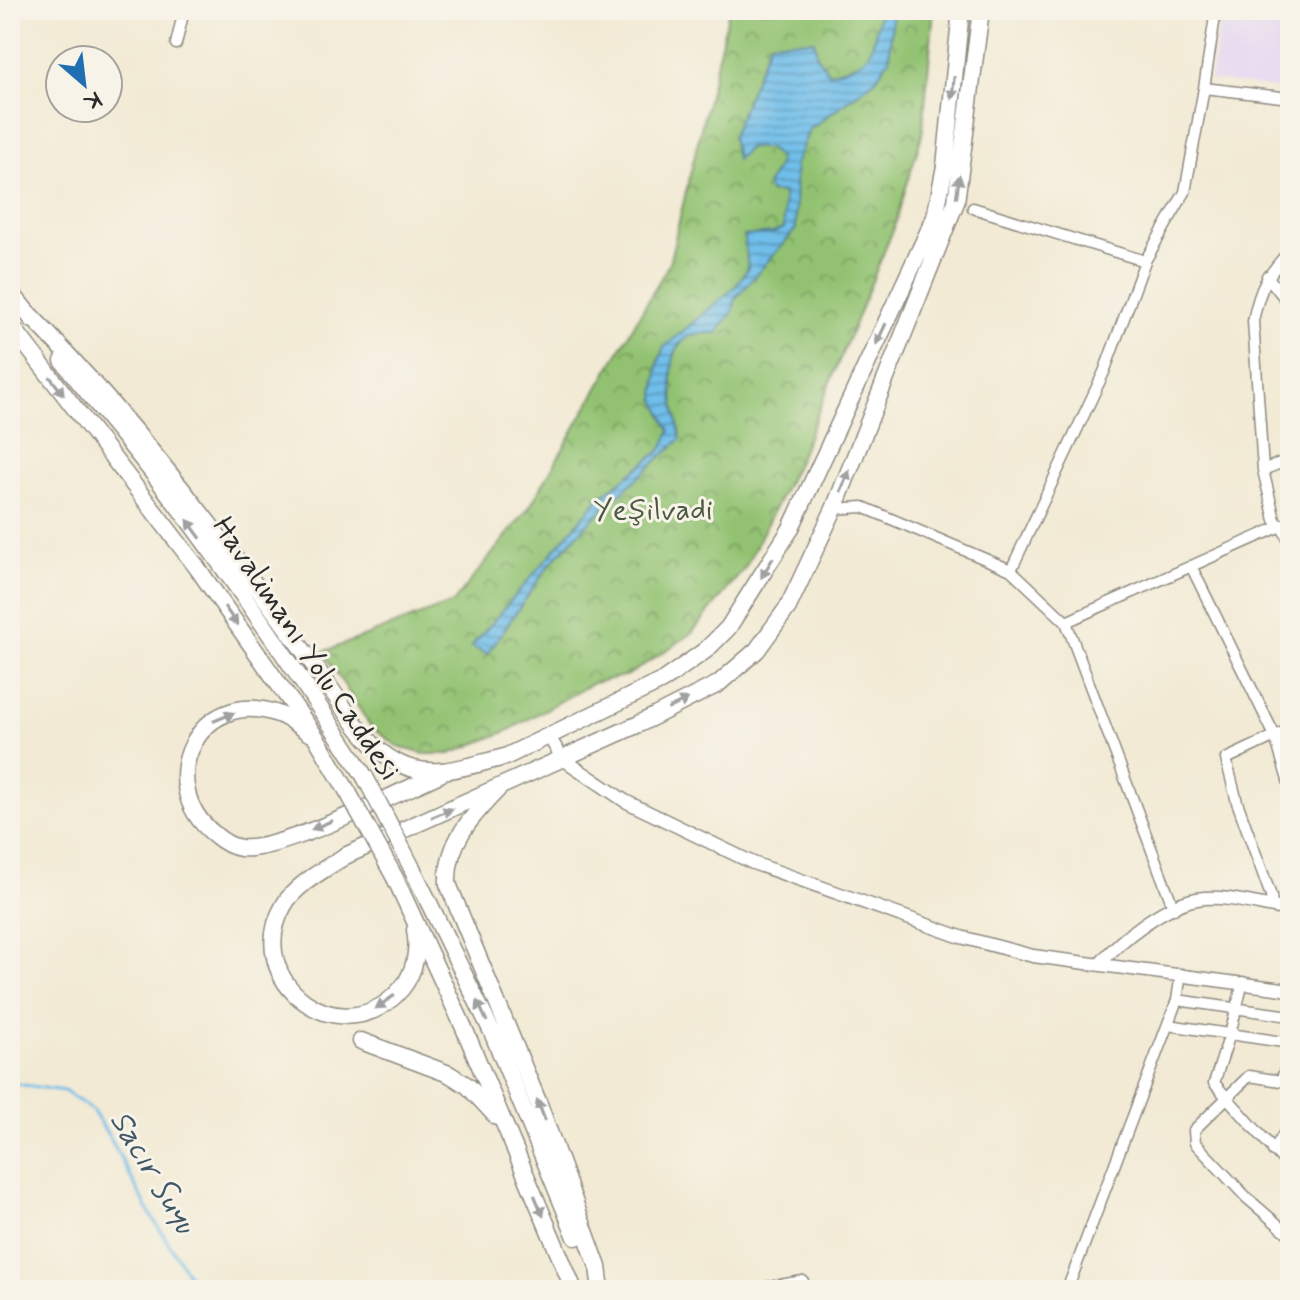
<svg xmlns="http://www.w3.org/2000/svg" width="1300" height="1300" viewBox="0 0 1300 1300" font-family="Mynerve,sans-serif">
  <style>
    .built { fill: #e2d4f3 }
    .park { fill: url(#park-crowns); stroke: #5e764e; stroke-width: 2 }
    .water { fill: url(#water-rules); stroke: #4d748a; stroke-width: 2 }
    .lines { fill: none; stroke-linecap: round; stroke-linejoin: round }
    .stream { stroke: #6fbeea; stroke-width: 3 }
    .minor-casing { stroke: #8e8a80; stroke-width: 13 }
    .tertiary-casing { stroke: #8e8a80; stroke-width: 15 }
    .primary-casing { stroke: #8e8a80; stroke-width: 19 }
    .trunk-casing { stroke: #8e8a80; stroke-width: 19 }
    .minor { stroke: #fff; stroke-width: 10 }
    .tertiary { stroke: #fff; stroke-width: 12 }
    .primary { stroke: #fff; stroke-width: 16 }
    .trunk { stroke: #fff; stroke-width: 16 }
    .trunk-bridge-casing { stroke: #8e8a80; stroke-width: 19; stroke-linecap: butt }
    .trunk-bridge { stroke: #fff; stroke-width: 16 }
    .oneway { fill: #a0a0a0 }
    .labels { text-anchor: middle; stroke-width: 6; stroke-linejoin: round; paint-order: stroke }
    .park-label { font-size: 30px; fill: #4a5840; stroke: #f7f3e8 }
    .street-label { font-size: 30px; fill: #2b2b2b; stroke: #f7f3e8 }
    .water-label { font-size: 32px; font-style: italic; fill: #3f5764; stroke: #f7f3e8 }
  </style>
  <defs>
    <pattern id="park-crowns" width="20" height="18" patternUnits="userSpaceOnUse" patternTransform="scale(2)"><rect width="20" height="18" fill="#92c271"/><path d="M2 6a3 3 0 1 1 6 0M12 15a3 3 0 1 1 6 0" fill="none" stroke="#779e5d"/></pattern>
    <pattern id="water-rules" width="6" height="5" patternUnits="userSpaceOnUse" patternTransform="scale(2)"><rect width="6" height="5" fill="#6fbeea"/><path d="M0 2.5h6" fill="none" stroke="#5b9bbe"/></pattern>
  </defs>
  <rect width="100%" height="100%" fill="#f7f3e8"/>
  <filter id="ink" filterUnits="userSpaceOnUse"><feTurbulence type="fractalNoise" baseFrequency=".0125" numOctaves="2"/><feDisplacementMap in="SourceGraphic" scale="16" xChannelSelector="R" yChannelSelector="G"/><feConvolveMatrix kernelMatrix="1 2 1 2 8 2 1 2 1" color-interpolation-filters="sRGB"/></filter>
  <filter id="wash" filterUnits="userSpaceOnUse"><feTurbulence type="fractalNoise" baseFrequency=".006" numOctaves="4" result="noise"/><feDisplacementMap in="SourceGraphic" scale="32" xChannelSelector="R" yChannelSelector="G"/><feGaussianBlur stdDeviation="1.8" result="paint"/><feColorMatrix in="noise" values="0 0 0 0 0 0 0 0 0 0 0 0 0 0 0 0 0 1.4 0 .05"/><feComposite in="paint" operator="in"/></filter>
  <g filter="url(#wash)">
    <rect width="100%" height="100%" fill="#f2ead4"/>
    <path class="built" d="M1222,10H1290V90L1210,80Z"/>
    <path class="park" d="M729,10H934L922,135L893,230L798,461L745,568L691,634L628,675L593,683L507,731L450,754H425L399,747L371,727L323,652L453,603L531,505L669,264Z"/>
    <path class="water" d="M880,10H893L889,59L876,79L809,130L795,165L796,229L735,299L734,310L717,333C709,333 698,332 692,335C658,348 676,413 681,439L591,520L550,564L487,654L471,647L599,498L662,449L670,431L655,398L658,363L664,347L735,287L748,268L744,236L773,233L784,228L783,193L769,192L767,185L777,168L779,159L769,148H748L736,160L732,136L770,42L814,40L817,56L829,73C876,60 870,55 880,10Z"/>
    <g class="lines">
      <path class="stream" d="M10,1083L64,1091L92,1110L110,1138L152,1217L198,1290"/>
    </g>
  </g>
  <g filter="url(#ink)">
    <g class="lines">
      <g class="minor-casing">
        <path id="minor" d="M176,44L184,10
          M1204,88L1216,10
          M973,208L1145,261L1104,372L1011,570
          M1290,250C1267,276 1260,286 1253,321L1263,470L1275,520L1285,532L1290,545
          M1145,261L1185,192L1204,88L1290,98
          M1267,276L1290,305
          M1263,470L1290,459
          M834,509L863,507L1011,570L1066,622
          M1191,566L1275,736L1226,759L1237,802L1271,896L1272,907
          M1290,729L1275,736L1290,787
          M1174,909L1066,622L1290,522
          M1243,982L1230,1034L1214,1083L1290,1168
          M1177,1000L1290,1016
          M1168,1025L1290,1043
          M1290,1056L1281,1081L1249,1076L1194,1130L1195,1143L1247,1198L1290,1235
          M1273,1151L1290,1124
          M750,1290L803,1281L804,1290
          M1067,1290L1177,1000L1181,974
          M1280,1290L1290,1287"/>
      </g>
      <g class="tertiary-casing">
        <path id="tertiary" d="M549,737L563,759L625,801L753,863L961,937L1033,956L1290,990
          M1100,964C1120,939 1166,904 1197,899C1226,894 1261,906 1290,910"/>
      </g>
      <g class="primary-casing">
        <path id="primary" d="M505,757L662,681L706,650L728,628L790,530L935,217L945,166L961,10
          M345,856L639,724L718,684L757,650L788,607L834,509L956,202L981,10"/>
      </g>
      <g class="trunk-casing">
        <path id="trunk" d="M10,291L33,320
          M27,312C102,388 168,469 232,554C264,596 295,639 326,682C346,710 367,748 398,763C432,781 470,765 505,757
          M10,324L196,566L317,739L349,794
          M63,361C94,402 128,440 159,481C232,576 300,676 365,777
          M309,733C299,726 289,718 278,714C200,685 151,783 214,834C221,840 232,847 241,848C279,853 399,792 440,774
          M498,789C472,816 446,843 448,884L539,1104L598,1267L601,1290
          M345,856C327,868 295,885 284,905C240,982 343,1058 402,988C415,972 419,949 415,930
          M412,868L492,1032L576,1237
          M395,878L464,1028L574,1290
          M361,1041L449,1074L468,1086L497,1117"/>
      </g>
      <use href="#minor" class="minor"/>
      <use href="#tertiary" class="tertiary"/>
      <use href="#primary" class="primary"/>
      <use href="#trunk" class="trunk"/>
      <g class="trunk-bridge-casing">
        <path id="trunk-bridge" d="M365,777L412,868
          M349,794L395,878"/>
      </g>
      <use href="#trunk-bridge" class="trunk-bridge"/>
    </g>
    <defs><path id="oneway-solid" d="M-6-.8H1V-3.2L6.5 0L1 3.2V.8H-6Z" transform="scale(2)"/></defs>
    <g class="oneway">
      <use href="#oneway-solid" transform="translate(953 88) rotate(96)"/>
      <use href="#oneway-solid" transform="translate(958 186) rotate(-82)"/>
      <use href="#oneway-solid" transform="translate(881 334) rotate(115)"/>
      <use href="#oneway-solid" transform="translate(57 386) rotate(52)"/>
      <use href="#oneway-solid" transform="translate(845 481) rotate(-68)"/>
      <use href="#oneway-solid" transform="translate(194 529) rotate(-126)"/>
      <use href="#oneway-solid" transform="translate(767 568) rotate(121)"/>
      <use href="#oneway-solid" transform="translate(231 616) rotate(55)"/>
      <use href="#oneway-solid" transform="translate(678 704) rotate(-27)"/>
      <use href="#oneway-solid" transform="translate(224 717) rotate(-22)"/>
      <use href="#oneway-solid" transform="translate(442 813) rotate(-23)"/>
      <use href="#oneway-solid" transform="translate(322 825) rotate(157)"/>
      <use href="#oneway-solid" transform="translate(385 1002) rotate(145)"/>
      <use href="#oneway-solid" transform="translate(482 1011) rotate(-115)"/>
      <use href="#oneway-solid" transform="translate(541 1110) rotate(-111)"/>
      <use href="#oneway-solid" transform="translate(539 1206) rotate(67)"/>
    </g>
  </g>
  <g class="labels">
    <g class="park-label">
      <text x="653" y="519">Yeşilvadi</text>
    </g>
    <g class="street-label">
      <text transform="translate(307 648) rotate(56)" y="10">Havalimanı Yolu Caddesi</text>
    </g>
    <g class="water-label">
      <text transform="translate(154 1171) rotate(59)" y="11">Sacır Suyu</text>
    </g>
  </g>
  <rect width="1300" height="1300" fill="none" stroke="#f7f3e8" stroke-width="40"/>
  <g transform="translate(84 84) rotate(152)"><circle r="38" fill="#f7f3e8" stroke="#a5a39c" stroke-width="2"/>
  <path d="M0-6L14 30L0 20L-14 30Z" fill="#1f6fb2"/>
  <text y="-12" font-size="22" font-weight="bold" text-anchor="middle" fill="#2b2b2b">K</text>
  </g>
</svg>
